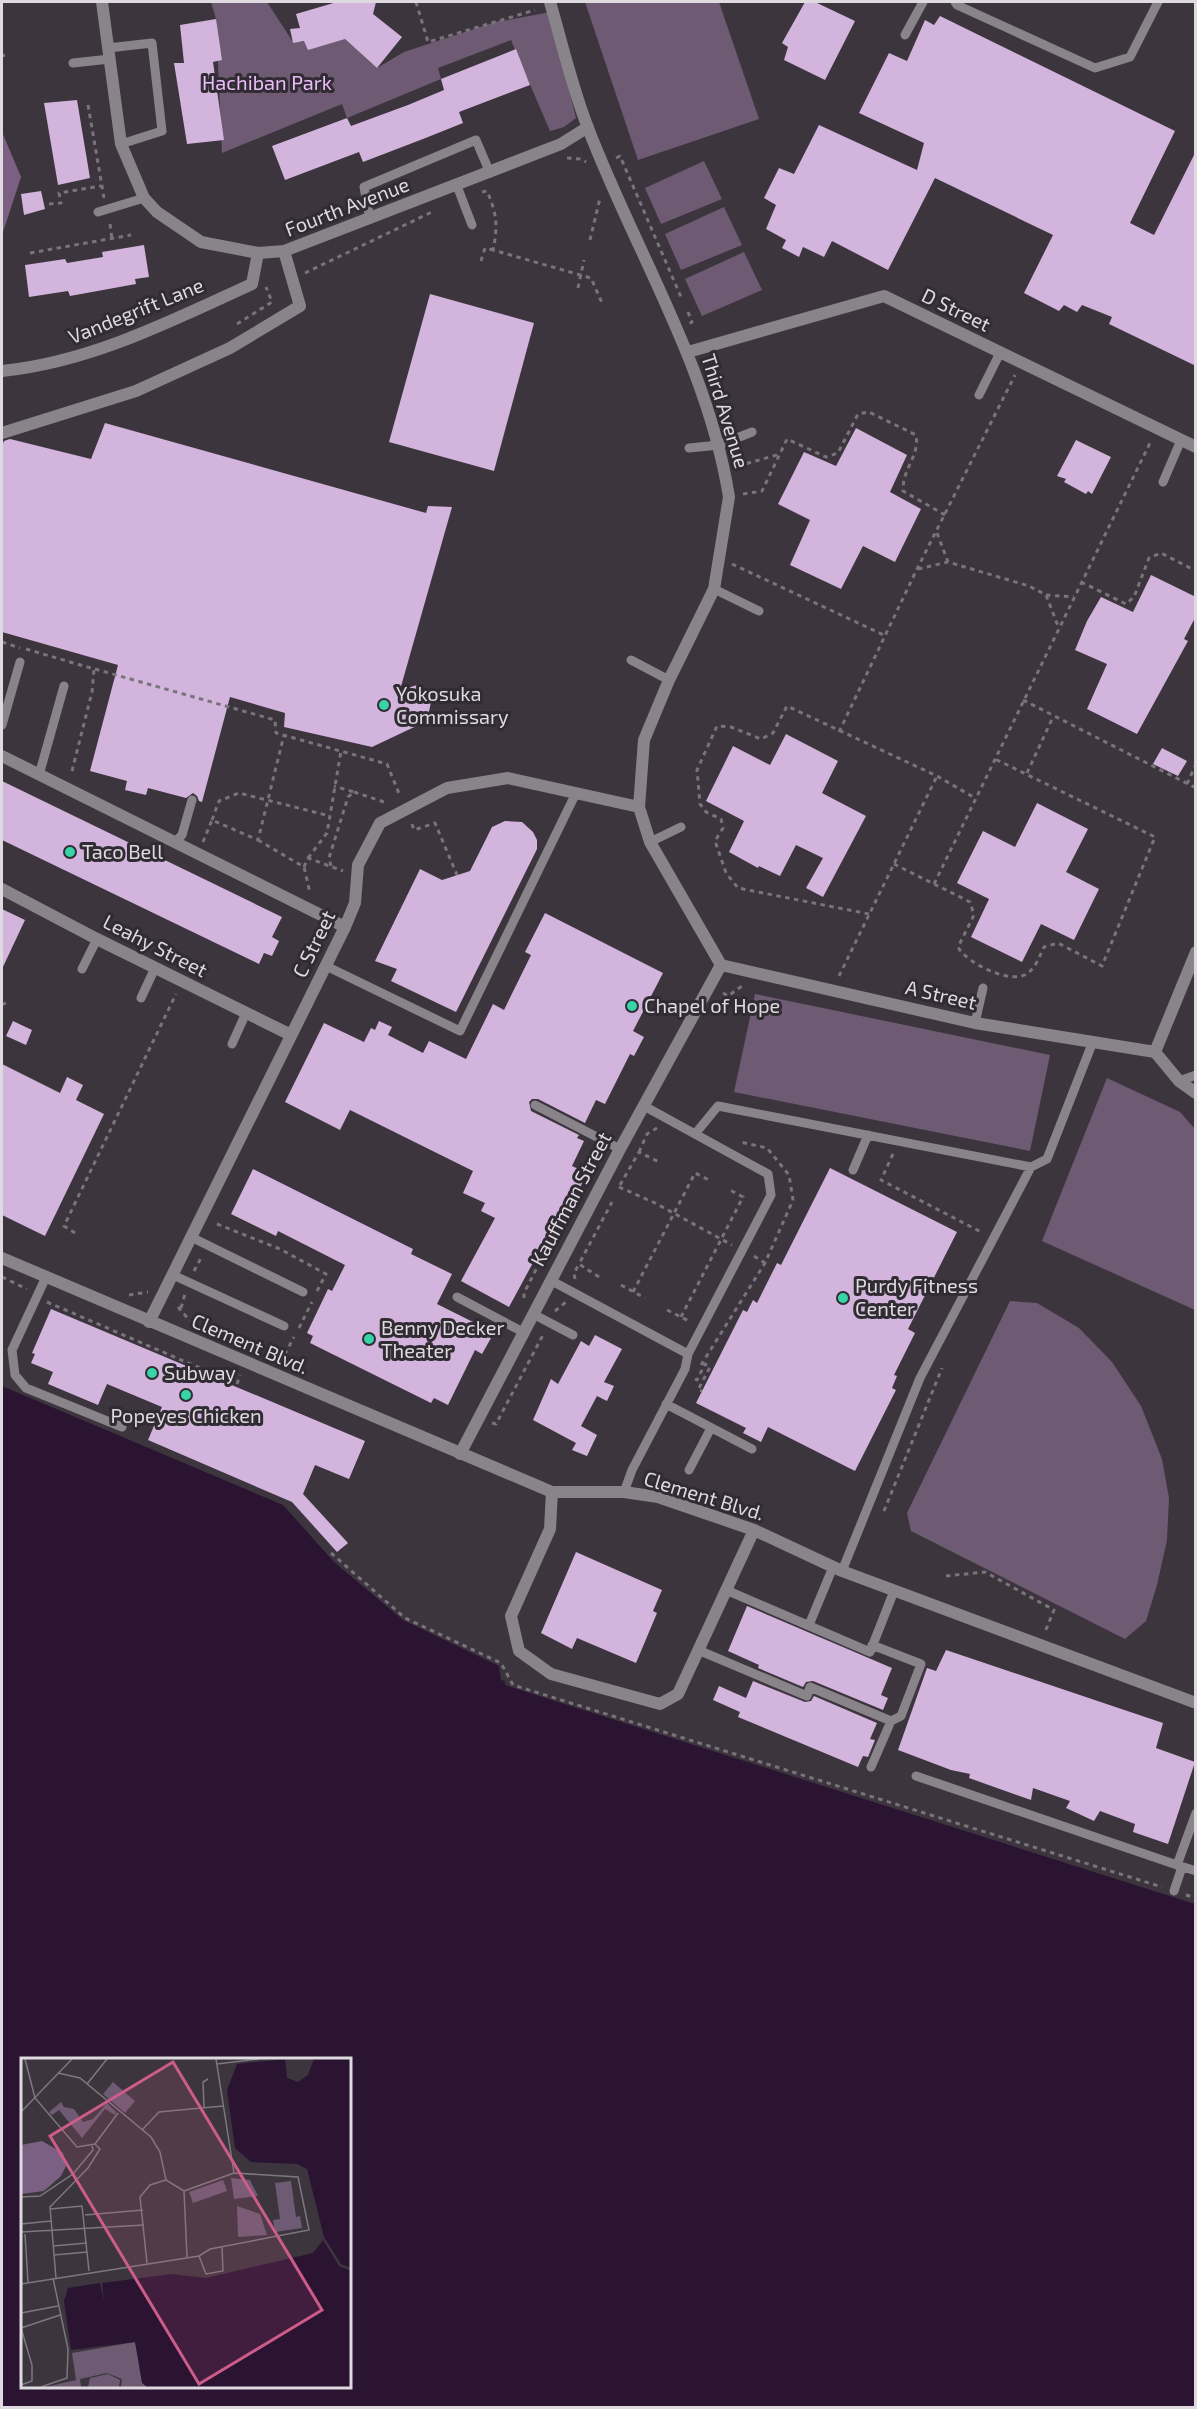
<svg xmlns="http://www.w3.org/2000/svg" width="1197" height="2409" viewBox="0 0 1197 2409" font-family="'Exo 2',sans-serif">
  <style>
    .green { fill: #6e5b73 }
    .forest { fill: #7c6084 }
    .water { fill: #2b1332; fill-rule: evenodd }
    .building { fill: #d3b4dc }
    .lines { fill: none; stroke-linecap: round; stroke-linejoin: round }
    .path { stroke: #79737b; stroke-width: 3; stroke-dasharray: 4.5 4.5; stroke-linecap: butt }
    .lane { stroke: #888489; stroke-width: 9 }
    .street { stroke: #888489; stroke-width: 12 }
    .poi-dot { fill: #36d4a7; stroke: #312b33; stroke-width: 2 }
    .labels { text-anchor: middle; stroke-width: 6; stroke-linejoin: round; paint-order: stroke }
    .park-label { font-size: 20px; fill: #ebbdf9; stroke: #312b33 }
    .street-label { font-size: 20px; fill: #dedadf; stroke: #312b33 }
    .poi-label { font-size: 20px; fill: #dedadf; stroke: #312b33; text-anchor: start }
    .inset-river { fill: none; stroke: #2b1332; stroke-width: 3 }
    .inset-road { fill: none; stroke: #7d777e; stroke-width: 1.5 }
    .view { fill: #cc5c89; fill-opacity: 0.15; stroke: #cc5c89; stroke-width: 3 }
    .inset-edge { fill: none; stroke: #dedadf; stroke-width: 3 }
  </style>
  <rect width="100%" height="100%" fill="#3c353e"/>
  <path class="green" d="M211,2H267L293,42L345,39L377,68L404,52L502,20L503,21L550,12L576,118L564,127L550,131L511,40L438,68L441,79L347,118L342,104L222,153L216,19Z
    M585,2H719L759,119L638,160Z
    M704,161L722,199L661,224L645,188Z
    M724,207L742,245L681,270L665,234Z
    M744,252L762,290L702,316L685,279Z
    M755,994L1050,1055L1030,1151L734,1092Z
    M1107,1078L1180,1112L1195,1129V1310L1042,1241Z
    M1010,1301L1037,1303L1079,1328L1112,1362L1141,1406L1162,1459L1169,1498L1167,1540L1157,1585L1146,1621L1125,1639L911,1531L907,1513Z"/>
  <path class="forest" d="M2,132L21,177L2,235Z"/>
  <path class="water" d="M2,1386L283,1505L334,1562L403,1620L499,1666L501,1680L505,1681V1685L1195,1904V2407H2ZM22,2060H350V2386H22Z"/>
  <path class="building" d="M337,2H376L373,14L402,37L377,68L345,39L308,50L304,41L293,43L290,29L300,28L296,14Z
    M805,2H815L855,21L825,80L784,60L788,47L782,43Z
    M940,16L1175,131L1130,223L1154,235L1196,151V366L1109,324L1112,317L1082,305L1077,312L1064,305L1059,311L1024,293L1053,235L935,178L888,270L832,241L824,257L803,247L799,257L782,248L786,240L766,229L776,205L764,198L779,168L794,174L819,125L917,170L924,143L859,113L889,53L907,61L925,20L934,25Z
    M216,19L222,60L213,62L224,140L187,144L174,63H184L180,25Z
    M516,49L530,85L459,112L463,123L423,139L363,162L359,152L285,180L272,146L347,118L351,126L408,105L444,90L441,79Z
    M77,100L90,178L58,185L44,103Z
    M41,191L45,209L24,215L21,194Z
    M144,245L149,277L135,279L136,284L70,296L68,291L29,297L25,265L65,259L67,263L103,257L102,252Z
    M430,294L534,323L494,471L389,442Z
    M105,423L426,513L428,506L452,507L400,690L421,684L431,702L427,721L372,747L284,727L285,713L230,697L202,802L199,801L197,796L193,793L186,798L148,788L146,795L125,790L127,781L90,771L118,665L2,632V446L4,441L10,439L91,459Z
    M856,428L907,455L890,492L921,509L895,562L863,546L841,589L790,565L810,520L778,504L804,452L836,466Z
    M1076,440L1111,457L1092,494L1088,491L1086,494L1064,482L1066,479L1057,476Z
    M1151,575L1196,597V616L1184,639L1188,641L1137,734L1087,709L1107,664L1075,650L1087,621L1101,597L1133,612Z
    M786,734L838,761L822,793L866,816L823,897L806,888L823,858L796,845L780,876L759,866L758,868L729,852L744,821L706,801L733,746L770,765Z
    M1162,748L1187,761L1178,776L1153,764Z
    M2,781L282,917L272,937L279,941L272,956L264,953L259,964L2,840Z
    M1037,803L1088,829L1066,872L1099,889L1074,940L1041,924L1022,962L971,937L989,899L957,883L983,831L1015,847Z
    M505,821L522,822L533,832L537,840V849L456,1012L391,981L397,969L375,961L420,869L442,880L470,871L492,827Z
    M2,909L25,920L2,969Z
    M545,913L663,973L633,1031L644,1037L634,1056L630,1054L605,1104L596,1100L585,1123L538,1099H532L529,1102L531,1111L579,1135L577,1138L584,1141L572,1166L587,1173L555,1239L548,1235L509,1307L461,1281L495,1218L481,1211L485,1203L463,1193L473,1171L350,1110L340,1130L285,1102L324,1023L364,1042L371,1028L375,1030L379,1021L392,1027L388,1035L423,1053L429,1041L466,1059L493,1004L504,1010L531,955L525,952Z
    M13,1021L32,1030L26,1045L6,1036Z
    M2,1064L60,1093L67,1077L83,1085L76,1100L104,1114L45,1236L2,1215Z
    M830,1168L957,1232L908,1329L915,1333L894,1375L897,1376L892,1388L896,1390L855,1471L768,1427L761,1442L743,1433L746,1428L696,1403L743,1310L747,1312L753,1300L757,1303L777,1263L781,1265Z
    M253,1169L413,1249L411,1254L452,1274L437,1304L473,1322L471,1326L491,1338L482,1354L475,1350L448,1405L434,1398L431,1403L310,1343L313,1336L307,1333L328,1289L332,1291L345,1265L278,1231L276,1236L231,1214Z
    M51,1309L365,1441L349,1479L315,1465L303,1494L348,1543L337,1552L292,1502L148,1440L162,1407L107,1384L98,1405L48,1384L53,1372L31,1363L35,1354L32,1353Z
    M595,1335L622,1349L604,1382L614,1386L607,1401L597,1396L581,1426L597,1435L587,1456L572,1450L576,1443L533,1420L551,1379L558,1384L581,1341L589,1346Z
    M576,1552L662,1590L653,1611L657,1613L636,1663L577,1638L572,1649L541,1633Z
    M747,1606L892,1668L881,1695L888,1698L883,1710L813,1681L806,1682L803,1687L758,1668L759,1665L728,1651Z
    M946,1650L1163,1723L1156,1748L1195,1762L1168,1844L1133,1832L1135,1824L1100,1811L1094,1821L1066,1808L1070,1801L1033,1788L1031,1800L969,1778L970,1774L951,1770L898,1750L927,1668L936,1671Z
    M753,1681L805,1702L811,1701L814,1696L877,1723L870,1739L875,1740L868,1757L863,1756L858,1767L738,1717L740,1712L713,1700L719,1686L746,1698Z"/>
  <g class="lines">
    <path class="path" d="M416,2L428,42L535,10
      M2,56L5,55
      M88,105L104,198
      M567,158L581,159L586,162
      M616,158L620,156L681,297
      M482,192L487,191C497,214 498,226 493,250L591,278L602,303
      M49,204L61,203L59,193L101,186
      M110,224L112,239
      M590,240L600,198
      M30,253L131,235
      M481,261L485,248L493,250
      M305,273L434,211
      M578,288L584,260
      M688,312L692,322L689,324
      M237,324L272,302L266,287
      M738,466L780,454
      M743,494L762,491L787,439L826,457L838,453L858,414L869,412L916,435C920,456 902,469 903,491L945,515
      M937,533L948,562L1029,586L1046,595L1058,626
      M732,564L886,636
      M918,569L948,562
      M1081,582L1126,604L1134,597L1149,558L1161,553L1196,571
      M1046,595L1074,597
      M2,642L20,648
      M26,649L94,669L92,692L71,775
      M95,669L275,720L276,733L387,764L400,796
      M1023,700L1196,788
      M839,732L917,569L1015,375
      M1027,773L1053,717
      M1187,784L1196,764
      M354,792L387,803
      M212,820L219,801L239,793L330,816
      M412,824L414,830L435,823L457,875
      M258,840L304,867L310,893
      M203,842L212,820L258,840L284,735
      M308,858L327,833L341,751
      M894,864L970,902L974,915L958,947C966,963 1014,987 1029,972C1036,967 1040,955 1044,947L1058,943L1102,966L1155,837L993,758
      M331,866L329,858L348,797L354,792L334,786
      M304,867L308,858L343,871
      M934,884L1151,441
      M869,914L738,888L726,873L715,841L723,828L721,819L706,812L700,804L697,770L717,726L731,727L761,739L773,733L787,706L937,776L975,798
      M839,976L937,776
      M723,993L728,996L742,986
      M2,1005L7,1002
      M639,1152L647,1134L657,1128
      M893,1154L881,1180L981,1232
      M620,1185L639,1152L659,1162
      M619,1187L655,1203L732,1245
      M217,1224L280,1249L326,1274L316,1293
      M75,1233L64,1226L176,994
      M754,1256L765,1263
      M194,1271L202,1256
      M2,1277L27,1289
      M599,1277L579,1264L612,1202
      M575,1279L574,1273L579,1264
      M621,1285L645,1298
      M633,1292L695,1173L709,1180
      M129,1295L148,1292
      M524,1298V1293L543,1256L546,1258
      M47,1302L237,1384L240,1375
      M178,1307L190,1321
      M181,1308L185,1294
      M667,1310L689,1321
      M555,1311L566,1302
      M681,1317L743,1197L728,1189
      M299,1328L312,1302
      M268,1353L284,1356L294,1337
      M701,1365L765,1263L793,1200L789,1175L767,1148L740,1142
      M695,1379L697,1380L705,1364L710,1367L698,1390L702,1391
      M492,1423L496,1424L544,1333
      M884,1511L942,1368
      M331,1553L405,1618L501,1663L513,1685L1162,1887
      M946,1576L985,1572L1054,1610L1045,1632
      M1186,1895L1196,1898"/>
    <path class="lane" d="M955,2L957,5L1095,68L1130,57L1158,2
      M905,35L923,2
      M108,48L152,43L162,131L121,144
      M73,63L110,59
      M457,186L472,225
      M98,212L144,198
      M370,219L364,187L476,140L490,173
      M979,395L1000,353
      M689,448L719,445L752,432
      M1163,482L1181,440
      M714,589L759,611
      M631,660L669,680
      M2,725L20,662
      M39,775L64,686
      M175,842L182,835L192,800
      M650,842L681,827
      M326,966L460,1031L576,793
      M82,969L97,939
      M141,998L155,968
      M975,1023L983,988
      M232,1044L246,1013
      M1179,1081L1196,1075
      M535,1105L620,1149
      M695,1134L718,1106L1031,1167L1047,1159L1092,1044
      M853,1170L868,1135
      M191,1237L303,1292
      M173,1275L284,1326
      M46,1277L12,1350L15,1375L26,1388L122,1427
      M550,1280L688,1354
      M457,1297L523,1332
      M533,1314L573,1335
      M666,1404L752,1449
      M689,1470L711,1428
      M624,1492L632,1470L685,1369L688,1354L771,1195L768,1174L644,1106
      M842,1571L920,1378L1031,1167
      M726,1590L870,1652L894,1591
      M809,1625L833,1567
      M698,1650L807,1696L810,1687L891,1721L901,1716L921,1664L872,1645
      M871,1767L891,1721
      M916,1776L1177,1865L1196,1813
      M1177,1865L1196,1871
      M1174,1891L1182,1867"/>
    <path class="street" d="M102,2L121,144L144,198L157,212L201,242L258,253L284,251L561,144L588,127
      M550,2C562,43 572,87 588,128C635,251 708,365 729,497L714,589L669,680L644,740L639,807L650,842L721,965
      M688,352L884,296L1196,447
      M2,371C91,362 171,321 252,284L258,253
      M2,433L136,391L230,348L300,306L284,251
      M2,756L345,927
      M2,889L97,939L291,1035
      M721,965L975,1023L1155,1052
      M1155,1052L1196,952
      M1155,1052L1179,1081L1196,1093
      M2,1258L552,1492H624L658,1497L754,1530L842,1571L1196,1703
      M149,1322L345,927L355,903L358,865L380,823L447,788L508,778L639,807
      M460,1454L620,1149L721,965
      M552,1492L550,1529L511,1616L519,1651L551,1674L660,1704L678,1694L754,1530"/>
  </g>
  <g class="poi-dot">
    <circle cx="384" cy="705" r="6"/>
    <circle cx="70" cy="852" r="6"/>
    <circle cx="632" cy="1006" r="6"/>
    <circle cx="843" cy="1298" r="6"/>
    <circle cx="369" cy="1339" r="6"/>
    <circle cx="152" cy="1373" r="6"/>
    <circle cx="186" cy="1395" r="6"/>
  </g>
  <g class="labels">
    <g class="park-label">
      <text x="267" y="90">Hachiban Park</text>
    </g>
    <g class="street-label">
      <text transform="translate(347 207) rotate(-21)" y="7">Fourth Avenue</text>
      <text transform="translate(956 310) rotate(26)" y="7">D Street</text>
      <text transform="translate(136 311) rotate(-22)" y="7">Vandegrift Lane</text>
      <text transform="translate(725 411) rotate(73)" y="7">Third Avenue</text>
      <text transform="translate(314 944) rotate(-64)" y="7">C Street</text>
      <text transform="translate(155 946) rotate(27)" y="7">Leahy Street</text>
      <text transform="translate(941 995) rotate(13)" y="7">A Street</text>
      <text transform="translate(571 1199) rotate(-62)" y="7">Kauffman Street</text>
      <text transform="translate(250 1344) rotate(23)" y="7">Clement Blvd.</text>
      <text transform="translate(704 1496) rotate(17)" y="7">Clement Blvd.</text>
    </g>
    <g class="poi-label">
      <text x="396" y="701">Yokosuka<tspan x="396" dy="23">Commissary</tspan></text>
      <text x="82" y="859">Taco Bell</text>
      <text x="644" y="1013">Chapel of Hope</text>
      <text x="855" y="1293">Purdy Fitness<tspan x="855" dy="23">Center</tspan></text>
      <text x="381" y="1335">Benny Decker<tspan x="381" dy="23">Theater</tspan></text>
      <text x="164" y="1380">Subway</text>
      <text x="186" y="1423" text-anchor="middle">Popeyes Chicken</text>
    </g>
  </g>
  <g transform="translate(21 2058)">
    <rect width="330" height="330" fill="#3c353e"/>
    <path d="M92,24L114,43L104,55L82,36ZM40,44L43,49L53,51L62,64L72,61L86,45L95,54L94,57L84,51L61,80L38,52L31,57L28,54ZM210,120L229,122L237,138L213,141ZM202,122L206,133L172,145L168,134ZM270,123L275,159L279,158L281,170L254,174L252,162L259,161L254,125ZM216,148L239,156L246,177L217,179ZM114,284L125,329H100L101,321L86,315L59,321L60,329H25L55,322L51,295ZM87,316L99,322L98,329H67L69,320Z" fill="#6e5b73"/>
    <path d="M21,83L42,95L45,108L40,118L23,133L0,136V87Z" fill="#7c6084"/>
    <path d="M264,1L266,20L277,24L287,17L293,1H330V210L320,206L303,179L286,111L276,106L230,104L214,90L206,32L216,6ZM302,182L318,208L330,213V329H126L121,325L114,284L50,292L43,243L47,230L79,225L83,243L81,225L151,216L185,220L292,195Z" fill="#2b1332"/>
    <path class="inset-river" d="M194,329L276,307L330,304"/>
    <path class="inset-road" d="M4,1L14,40L56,89L74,86L97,55M195,1L213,115M196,6L238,1M37,15L59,20L130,79L139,94L145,122L163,133M66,26L86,1M183,50L182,24L187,21M0,54L51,1M121,72L138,54L202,48M163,133L166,199M163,133L213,115M0,139L19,138L52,116L72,92L71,88M29,151L61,148L68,213M64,157L122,152M0,166L30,163M0,174L123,167M4,176L7,224M32,188L66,185M33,197L66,194M178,198L185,216L202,213L201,189M126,205L119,139L129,127L145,122M35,220L29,149L67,110L79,91L74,86M0,226L178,198L189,191L288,172L277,119L213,115M0,255L37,248M0,270L11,307V323L0,327M0,270L39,257M20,329L46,320L47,291L32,220"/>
    <path class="view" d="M152,4L301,252L178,326L29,78Z"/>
    <rect width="330" height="330" class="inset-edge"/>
  </g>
  <rect width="1197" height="2409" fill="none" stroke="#dedadf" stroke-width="6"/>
</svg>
